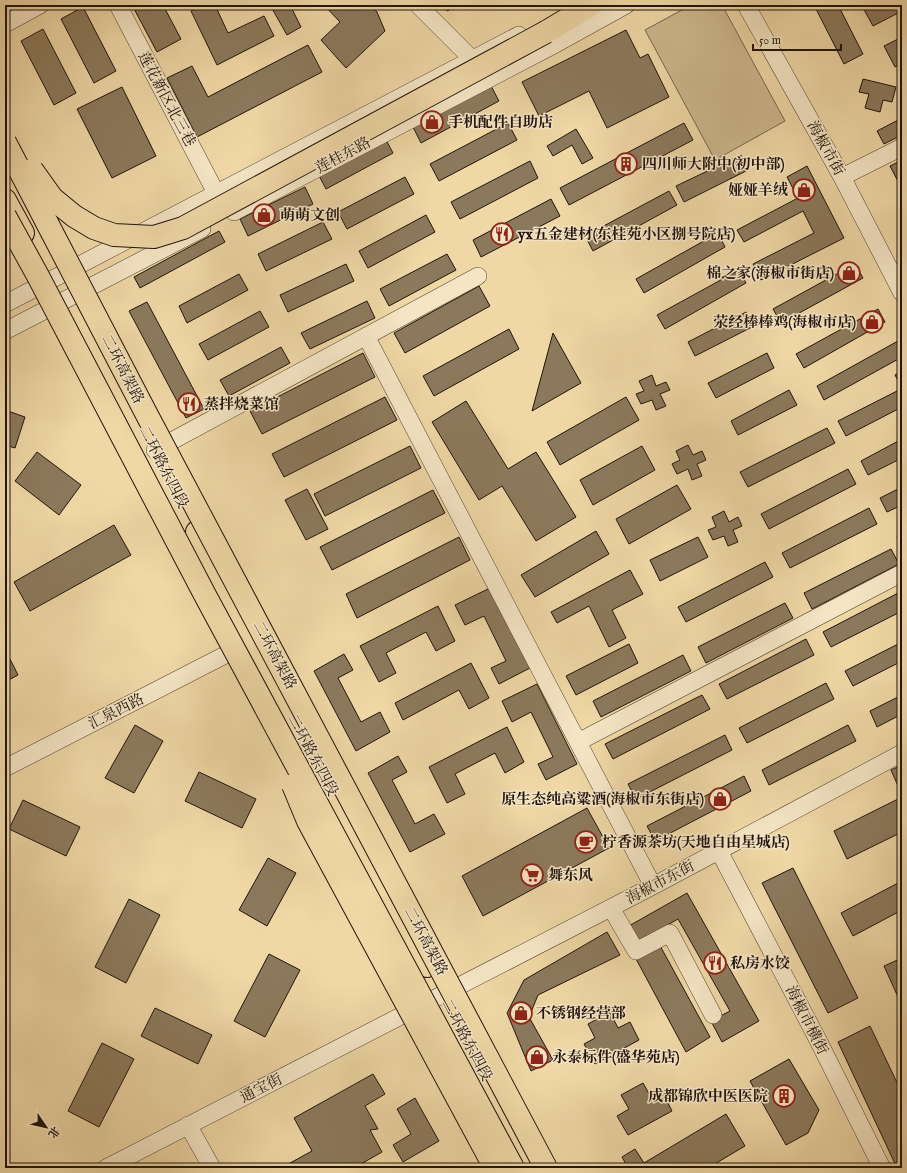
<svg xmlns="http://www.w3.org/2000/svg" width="907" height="1173" viewBox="0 0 907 1173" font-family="'IM FELL English','Noto Serif SC',serif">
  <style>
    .green { fill: #ccb68c; stroke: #76654c }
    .building { fill: #8c795c; stroke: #20140c }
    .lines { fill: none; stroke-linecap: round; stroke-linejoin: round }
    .minor-casing { stroke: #544532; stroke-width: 18 }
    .major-casing { stroke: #20140c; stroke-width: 24 }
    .highway-casing { stroke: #20140c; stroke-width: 24 }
    .minor { stroke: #f5e5c5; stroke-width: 17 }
    .major { stroke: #efd7a6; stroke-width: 22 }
    .highway { stroke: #efd7a6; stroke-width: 22 }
    .highway-bridge-casing { stroke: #20140c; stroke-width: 24; stroke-linecap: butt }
    .highway-bridge { stroke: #efd7a6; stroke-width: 22 }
    .labels { text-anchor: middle; stroke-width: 3; stroke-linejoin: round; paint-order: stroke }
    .street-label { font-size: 15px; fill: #20140c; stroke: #f5e5c5 }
    .poi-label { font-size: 15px; font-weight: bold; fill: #20140c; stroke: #f5e5c5; text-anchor: start }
  </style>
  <rect width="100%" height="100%" fill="#efd7a6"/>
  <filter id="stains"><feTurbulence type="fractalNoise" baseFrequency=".005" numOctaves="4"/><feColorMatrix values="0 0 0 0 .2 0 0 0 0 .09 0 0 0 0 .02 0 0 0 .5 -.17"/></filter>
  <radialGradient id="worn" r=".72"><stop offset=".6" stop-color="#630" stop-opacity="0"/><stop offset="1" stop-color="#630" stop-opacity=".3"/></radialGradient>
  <path class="green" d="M691,5H722L785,121L715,160L645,30Z"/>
  <path class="building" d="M5,5H12L5,9Z
    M132,5H163L181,39L157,52Z
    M203,5H215L228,33L264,16L274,36L217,65L191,11Z
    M270,5H290L301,27L287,35Z
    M324,5H370L377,12L385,31L346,68L321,40L340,22Z
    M438,5H453L448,11Z
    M814,5H838L863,54L844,64Z
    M864,5H902V11L873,26L862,6Z
    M83,7L116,71L94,83L61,19Z
    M43,29L76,93L54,105L21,41Z
    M626,30L640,58L648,54L669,97L607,128L589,91L539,116L522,82Z
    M902,37V63L895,67L884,46Z
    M308,45L322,72L197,137L167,78L192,66L208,97Z
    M863,79L896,87L892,102L883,100L880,112L865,108L869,94L859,92Z
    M490,84L499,101L421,143L412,125Z
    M122,87L156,156L112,178L77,109Z
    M902,118V135L884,144L877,131Z
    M508,123L517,140L439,181L430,164Z
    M684,123L693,140L569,205L560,188Z
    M576,129L593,158L582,164L572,145L553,156L547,146Z
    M384,136L393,153L326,189L317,172Z
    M741,155L748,170L684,202L676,186Z
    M902,160V189L890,166Z
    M530,161L538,178L460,219L451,202Z
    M807,166L844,238L761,280L753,264L814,233L803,211L744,242L737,230L798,198L787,177Z
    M405,177L414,194L347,229L338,212Z
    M305,187L313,204L248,236L240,219Z
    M669,191L677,205L593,251L585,236Z
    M551,199L560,216L481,257L473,240Z
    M426,215L435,232L368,268L359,251Z
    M323,222L332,239L266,271L258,254Z
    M219,231L225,242L140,288L134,277Z
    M718,233L725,247L644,293L636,279Z
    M447,254L456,270L389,306L380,289Z
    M346,264L354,281L288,312L280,295Z
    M855,264L863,278L781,323L773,309Z
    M739,270L746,283L665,329L657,315Z
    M239,274L248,290L187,323L179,306Z
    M479,286L490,306L405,353L394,333Z
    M367,301L375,318L310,349L301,333Z
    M147,302L204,409L186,418L129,311Z
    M878,309L885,322L804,368L796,354Z
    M260,311L269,327L208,360L199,344Z
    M746,312L754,326L695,356L688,342Z
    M509,329L519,349L434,396L423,376Z
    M553,333L581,383L532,411Z
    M898,341L902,348V357L824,400L817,386Z
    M281,347L290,363L229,396L220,380Z
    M363,353L375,377L262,434L250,411Z
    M767,353L774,368L716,398L708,383Z
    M902,371V388L895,375Z
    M652,375L656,386L666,382L670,390L660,394L666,406L656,410L652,400L641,404L636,394L644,391L639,381Z
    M789,390L797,405L738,435L731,421Z
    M897,391L902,401V407L846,436L838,421Z
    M385,397L397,420L284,477L272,454Z
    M626,397L639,420L560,465L547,442Z
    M466,401L508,469L536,452L576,517L536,541L502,486L479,500L432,422Z
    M5,410L25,417L15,448L5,445Z
    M827,428L835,443L748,487L740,472Z
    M902,439V458L868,475L861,461Z
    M688,445L693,455L702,451L706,460L697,464L702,476L692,480L688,469L677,474L672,464L680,460L676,451Z
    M410,446L421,468L325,516L314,494Z
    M642,446L655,470L593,505L580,480Z
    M37,452L81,485L59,515L15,481Z
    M848,469L856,484L769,529L761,514Z
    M677,485L691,509L629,544L616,519Z
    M902,487V505L887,512L880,498Z
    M307,489L328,529L306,540L285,500Z
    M433,490L445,513L332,570L320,547Z
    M869,508L877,524L790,568L782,553Z
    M724,511L729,522L738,517L742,526L733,530L738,542L728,546L724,536L713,540L708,530L716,527L712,517Z
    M114,525L131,555L30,611L14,582Z
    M596,531L609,554L535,597L521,575Z
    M902,534V547L897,536Z
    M459,537L470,560L357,618L346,594Z
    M698,537L708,557L660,581L650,560Z
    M891,549L899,564L812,609L804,593Z
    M765,562L773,577L686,622L678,607Z
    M630,570L643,594L612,610L626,638L609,647L589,606L557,623L551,612Z
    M490,588L530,668L499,684L491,668L506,661L484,616L465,625L455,605Z
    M902,591V611L831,647L823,632Z
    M785,603L793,618L706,663L698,647Z
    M438,606L455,641L436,651L426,632L386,653L396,673L379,682L360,646Z
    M806,639L814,655L727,699L719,684Z
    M902,642V661L853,686L845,671Z
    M629,644L638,663L576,695L566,676Z
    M5,649L18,675L5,682Z
    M344,654L353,670L338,678L361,722L380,712L390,732L356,751L314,671Z
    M683,655L691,671L601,717L593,701Z
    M471,663L489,698L469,709L459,690L403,720L395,703Z
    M826,683L834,699L747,743L739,728Z
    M537,684L577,764L546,780L538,764L553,757L531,712L512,722L502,701Z
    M702,695L710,709L613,759L605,744Z
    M902,695V714L877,727L870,711Z
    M135,725L163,741L134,793L105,778Z
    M848,725L856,741L769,785L762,770Z
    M507,727L524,762L505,773L495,753L455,774L465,794L447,803L429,767Z
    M725,735L732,750L636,799L628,784Z
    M398,756L407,772L392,780L415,824L434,814L445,834L410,852L368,773Z
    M902,765V784L898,786L891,770Z
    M199,772L256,799L242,828L185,801Z
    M744,776L751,791L655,841L647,826Z
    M898,799L902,808V832L847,859L834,831Z
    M23,800L80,827L66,856L9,829Z
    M587,808L609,848L483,916L462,876Z
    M268,858L296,873L267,926L239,910Z
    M793,868L858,998L828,1013L762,883Z
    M900,882L902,885V910L853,936L841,913Z
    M687,893L759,1021L722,1042L711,1021L730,1011L678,919L636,943L627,927Z
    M129,899L160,915L126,983L95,967Z
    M607,932L620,955L538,995L529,1017L553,1060L531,1071L507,1013L524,980Z
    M658,942L710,1037L686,1052L635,957Z
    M269,954L300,970L265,1037L234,1021Z
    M902,958V995L898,997L884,966Z
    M155,1008L212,1035L198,1064L141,1036Z
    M610,1012L618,1028L630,1022L639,1040L595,1064L584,1044L595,1038L588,1024Z
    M870,1026L902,1093V1168H897L838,1042Z
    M102,1043L134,1059L99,1127L68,1111Z
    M789,1059L819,1110L808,1133L786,1145L750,1081Z
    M373,1074L385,1094L365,1106L378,1129L370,1130L382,1152L354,1168H281L312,1151L294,1118Z
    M643,1083L652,1099L663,1093L672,1111L628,1135L617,1116L629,1109L621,1095Z
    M415,1098L439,1141L403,1162L393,1145L411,1134L397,1109Z
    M726,1114L745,1146L708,1168H628L622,1157L635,1149L644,1163Z
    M444,1163L447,1168H434Z"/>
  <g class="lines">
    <g class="minor-casing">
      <path id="minor" d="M118,5L216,193
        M418,5L472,59
        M746,5L842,177L902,293
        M5,24L40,5
        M842,177L902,147
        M234,212L550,47L626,5
        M5,304L519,35
        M5,331L202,229
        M366,336L653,886
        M155,450L478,276
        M578,742L902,573
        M5,768L227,654
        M719,851L820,1044L882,1168
        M611,908L636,951L670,933L713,1015
        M188,1125L212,1168
        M106,1168L653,886L902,753"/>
    </g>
    <g class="major-casing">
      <path id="major" d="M5,200L23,233
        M197,532L361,845L427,966"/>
    </g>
    <g class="highway-casing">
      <path id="highway" d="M546,32L591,5"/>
    </g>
    <use href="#minor" class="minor"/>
    <use href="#major" class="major"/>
    <use href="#highway" class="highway"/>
    <g class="highway-bridge-casing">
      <path id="highway-bridge" d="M5,142L147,415L546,1168
        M32,170L52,198L74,216L94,228L114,235L154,237L183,228L546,32
        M5,216L38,276L205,595L513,1168
        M293,785L308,821L495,1168"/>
    </g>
    <use href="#highway-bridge" class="highway-bridge"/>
  </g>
  <defs>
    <g id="shop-ring" transform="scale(1.15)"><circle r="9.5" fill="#f5e5c5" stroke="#8f2418" stroke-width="1.5"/><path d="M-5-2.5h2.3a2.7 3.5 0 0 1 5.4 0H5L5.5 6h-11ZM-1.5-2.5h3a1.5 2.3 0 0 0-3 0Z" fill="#8f2418"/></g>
    <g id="building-ring" transform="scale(1.15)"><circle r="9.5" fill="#f5e5c5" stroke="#8f2418" stroke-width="1.5"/><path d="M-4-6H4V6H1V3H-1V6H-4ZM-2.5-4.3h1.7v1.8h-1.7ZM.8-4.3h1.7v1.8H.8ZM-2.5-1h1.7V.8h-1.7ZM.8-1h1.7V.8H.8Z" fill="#8f2418"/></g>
    <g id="restaurant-ring" transform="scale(1.15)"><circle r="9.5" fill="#f5e5c5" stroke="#8f2418" stroke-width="1.5"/><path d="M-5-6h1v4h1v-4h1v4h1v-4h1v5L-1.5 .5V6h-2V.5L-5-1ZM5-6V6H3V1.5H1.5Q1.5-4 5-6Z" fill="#8f2418"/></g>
    <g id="cafe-ring" transform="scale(1.15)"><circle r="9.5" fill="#f5e5c5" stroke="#8f2418" stroke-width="1.5"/><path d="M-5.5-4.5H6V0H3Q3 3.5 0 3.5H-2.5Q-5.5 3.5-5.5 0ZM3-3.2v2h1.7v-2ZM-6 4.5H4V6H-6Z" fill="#8f2418"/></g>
    <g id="supermarket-ring" transform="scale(1.15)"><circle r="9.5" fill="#f5e5c5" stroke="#8f2418" stroke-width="1.5"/><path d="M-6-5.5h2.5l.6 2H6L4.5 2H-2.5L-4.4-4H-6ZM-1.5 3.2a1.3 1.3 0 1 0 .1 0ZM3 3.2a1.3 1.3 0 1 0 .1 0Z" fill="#8f2418"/></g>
  </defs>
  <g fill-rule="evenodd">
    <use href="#shop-ring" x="432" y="122"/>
    <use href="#building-ring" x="626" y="164"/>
    <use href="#shop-ring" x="804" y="190"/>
    <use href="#shop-ring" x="264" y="215"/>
    <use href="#restaurant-ring" x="502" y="234"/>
    <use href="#shop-ring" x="849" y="273"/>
    <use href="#shop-ring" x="872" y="322"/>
    <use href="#restaurant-ring" x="189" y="404"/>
    <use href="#shop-ring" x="720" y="799"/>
    <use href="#cafe-ring" x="586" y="842"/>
    <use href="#supermarket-ring" x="532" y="875"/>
    <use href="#restaurant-ring" x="715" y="963"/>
    <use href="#shop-ring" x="521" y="1013"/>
    <use href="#shop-ring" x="537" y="1057"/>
    <use href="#building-ring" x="784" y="1096"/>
  </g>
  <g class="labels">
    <g class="street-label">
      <text transform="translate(167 99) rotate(62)" y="5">莲花新区北三巷</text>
      <text transform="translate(826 148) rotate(61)" y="5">海椒市街</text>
      <text transform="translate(343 155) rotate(-28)" y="5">莲桂东路</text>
      <text transform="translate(123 369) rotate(63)" y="5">二环高架路</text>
      <text transform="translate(164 467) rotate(63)" y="5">二环路东四段</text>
      <text transform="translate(275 655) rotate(62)" y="5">二环高架路</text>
      <text transform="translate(116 711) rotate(-27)" y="5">汇泉西路</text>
      <text transform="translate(313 755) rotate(62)" y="5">二环路东四段</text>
      <text transform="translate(660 882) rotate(-28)" y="5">海椒市东街</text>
      <text transform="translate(426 941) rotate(62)" y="5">二环高架路</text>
      <text transform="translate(807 1020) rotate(63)" y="5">海椒市横街</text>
      <text transform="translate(467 1040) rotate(62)" y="5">二环路东四段</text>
      <text transform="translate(261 1088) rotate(-27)" y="5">通宝街</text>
    </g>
    <g class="poi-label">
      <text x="448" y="127">手机配件自助店</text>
      <text x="642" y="169">四川师大附中(初中部)</text>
      <text x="788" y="195" text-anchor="end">娅娅羊绒</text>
      <text x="280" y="220">萌萌文创</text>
      <text x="518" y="239">yx五金建材(东桂苑小区捌号院店)</text>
      <text x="834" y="278" text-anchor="end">棉之家(海椒市街店)</text>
      <text x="856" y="327" text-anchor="end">荥经棒棒鸡(海椒市店)</text>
      <text x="204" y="409">蒸拌烧菜馆</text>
      <text x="704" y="804" text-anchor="end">原生态纯高粱酒(海椒市东街店)</text>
      <text x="602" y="847">柠香源茶坊(天地自由星城店)</text>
      <text x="548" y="880">舞东风</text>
      <text x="730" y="968">私房水饺</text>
      <text x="536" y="1018">不锈钢经营部</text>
      <text x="552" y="1062">永泰标件(盛华苑店)</text>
      <text x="768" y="1101" text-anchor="end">成都锦欣中医医院</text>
    </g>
  </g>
  <rect width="907" height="1173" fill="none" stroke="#efd7a6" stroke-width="20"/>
  <rect x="6" y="6" width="895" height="1161" fill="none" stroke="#20140c" stroke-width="2"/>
  <rect x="10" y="10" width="887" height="1153" fill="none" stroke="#20140c"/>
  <g transform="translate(46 1127) rotate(124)" stroke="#f5e5c5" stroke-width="3" paint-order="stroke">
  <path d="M0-3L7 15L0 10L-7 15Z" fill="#20140c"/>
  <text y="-6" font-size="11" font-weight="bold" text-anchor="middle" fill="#20140c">北</text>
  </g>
  <path d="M753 44v6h88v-6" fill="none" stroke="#20140c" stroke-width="2"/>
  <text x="759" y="44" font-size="12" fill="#20140c" stroke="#f5e5c5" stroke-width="3" paint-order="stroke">50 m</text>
  <rect width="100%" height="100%" filter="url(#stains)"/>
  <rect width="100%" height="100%" fill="url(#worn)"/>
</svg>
